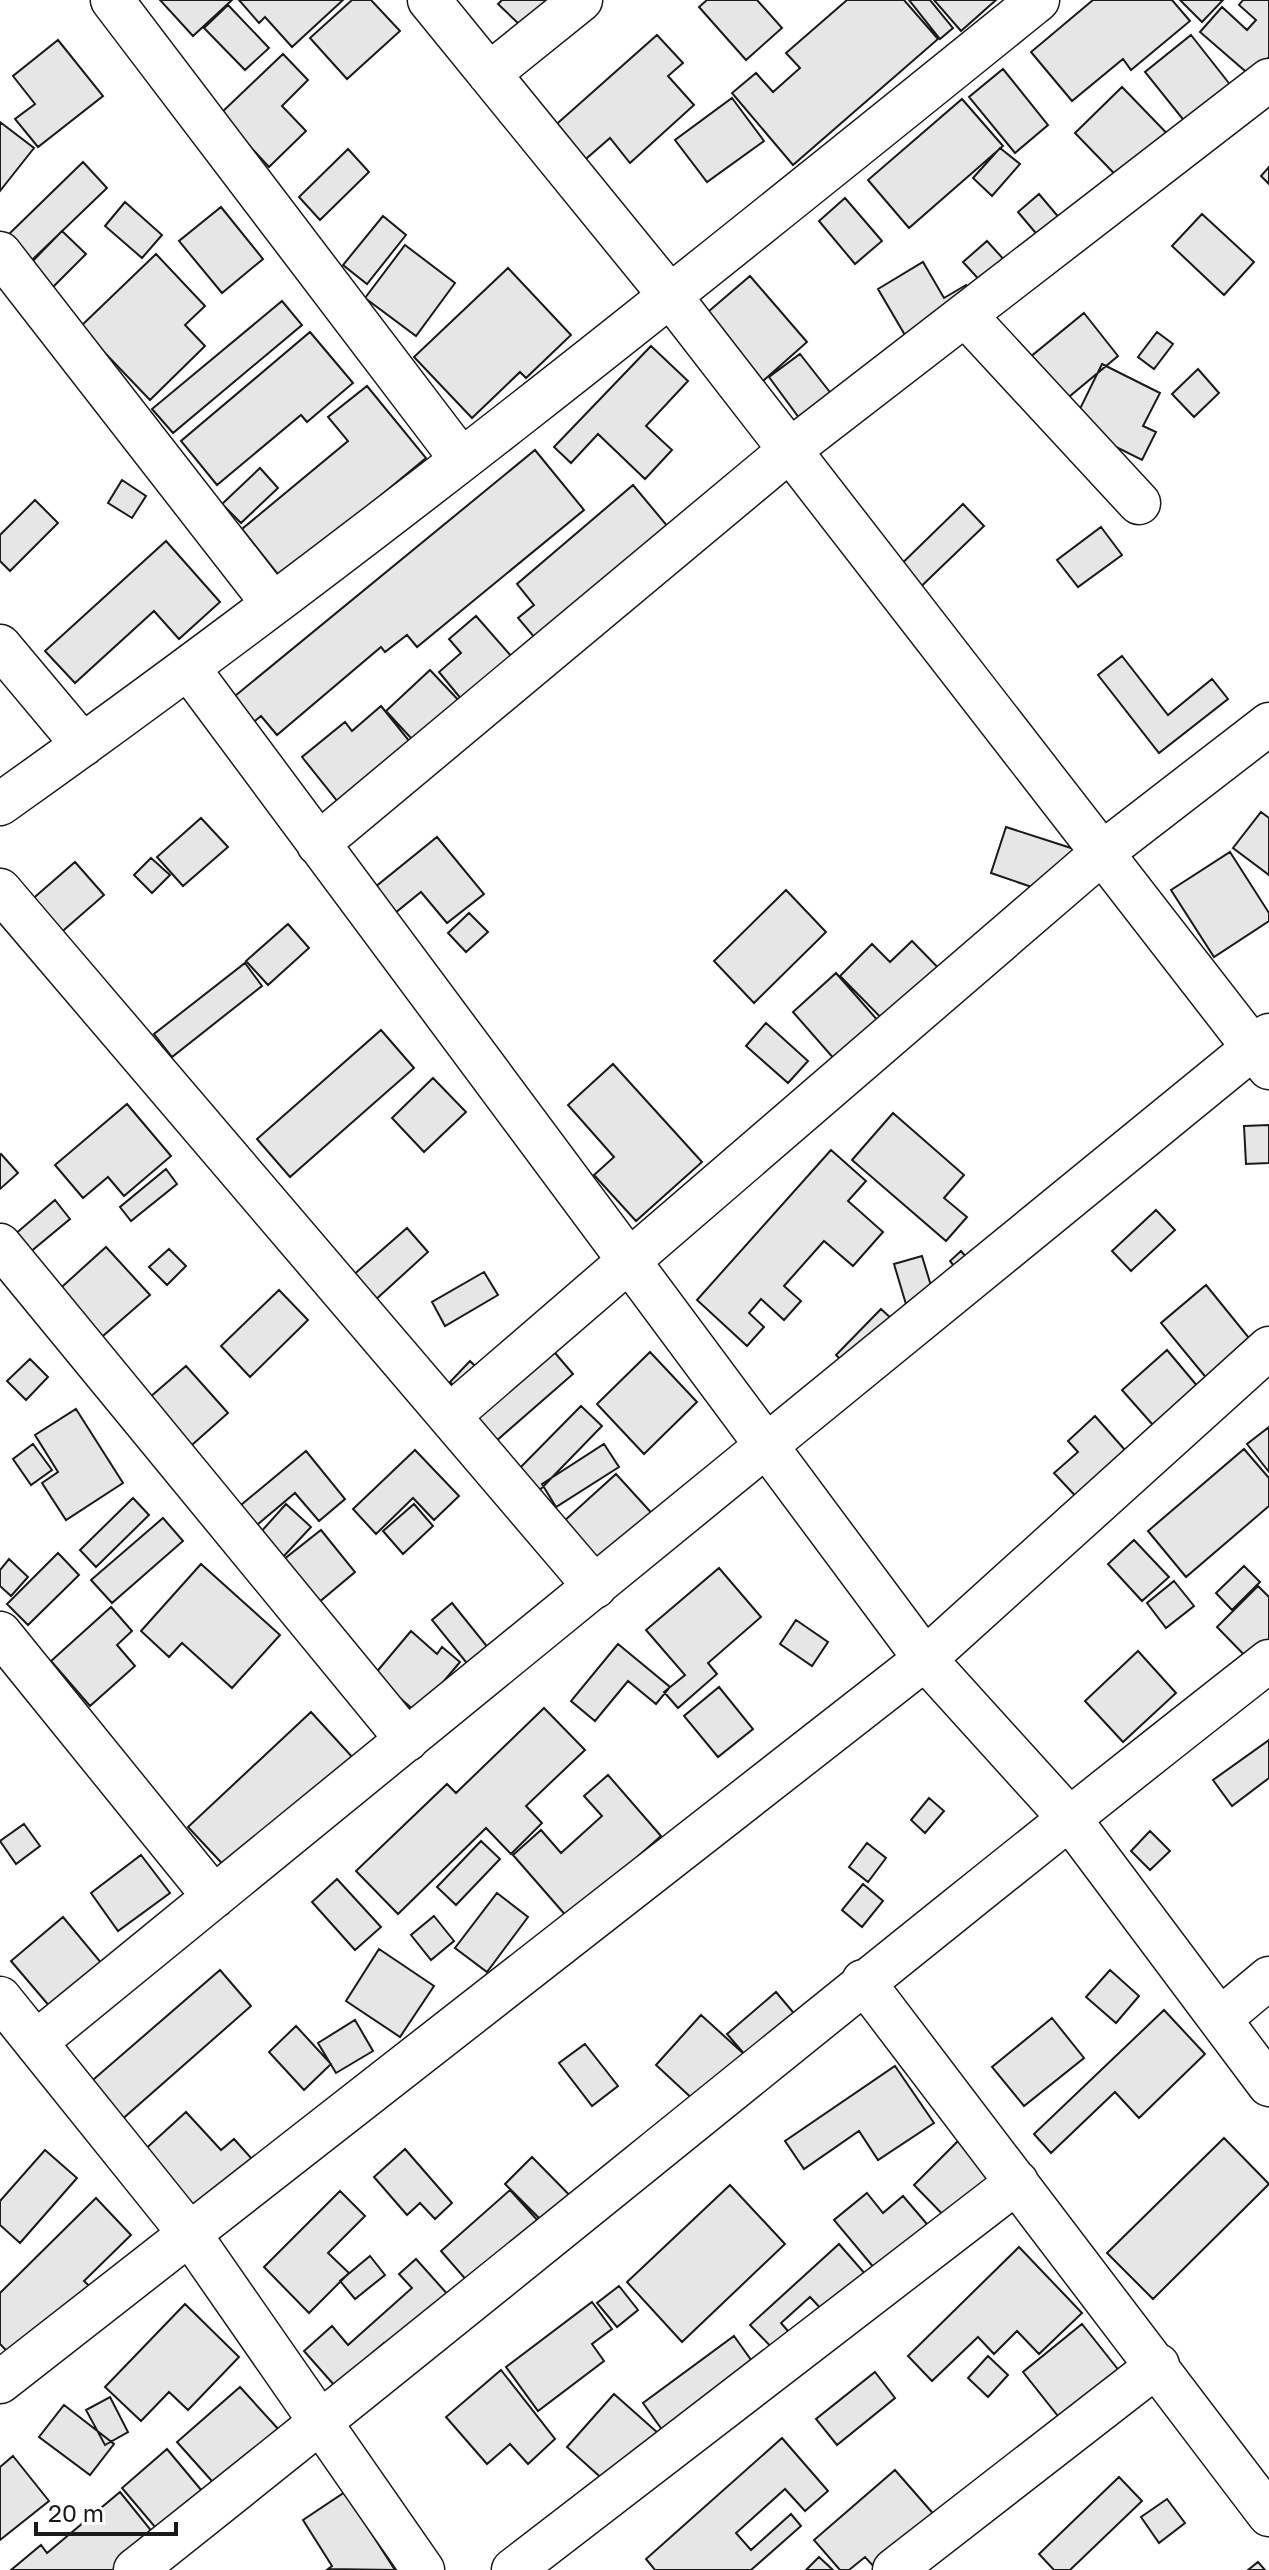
<svg xmlns="http://www.w3.org/2000/svg" width="1269" height="2570" viewBox="0 0 1269 2570" font-family="'Golos Text',sans-serif">
  <style>
    .building { fill: #e6e6e6; stroke: #1a1a1a; stroke-width: 2 }
    .lines { fill: none; stroke-linecap: round; stroke-linejoin: round }
    .minor-casing { stroke: #1a1a1a; stroke-width: 45 }
    .minor { stroke: #fff; stroke-width: 42 }
  </style>
  <rect width="100%" height="100%" fill="#fff"/>
  <path class="building" d="M160,0H232L193,36Z
    M239,0H343L292,47L265,17L259,23Z
    M352,0H371L400,31L347,79L310,38Z
    M502,0H590L544,48L498,4Z
    M707,0H757L782,28L746,60L699,7Z
    M847,0H904L938,39L793,165L732,93L756,73L773,92L800,68L786,53Z
    M909,0H930L953,28L940,39Z
    M934,0H996L961,31Z
    M1093,0H1172L1190,21L1131,70L1123,59L1072,101L1031,52Z
    M1180,0H1223L1202,22Z
    M1243,0H1269V57L1252,77L1200,32L1222,7L1247,30L1256,20L1239,5Z
    M228,5L269,48L245,70L204,28Z
    M657,35L683,63L668,76L694,105L630,163L610,138L572,171L542,137Z
    M1191,35L1243,101L1198,138L1145,72Z
    M58,40L103,96L38,147L15,119L35,104L13,76Z
    M283,54L308,80L282,106L306,131L269,167L220,114Z
    M1003,69L1048,125L1015,153L969,97Z
    M1122,87L1182,149L1135,195L1075,133Z
    M732,98L764,141L707,182L675,140Z
    M962,99L1003,146L909,228L868,180Z
    M0,122L34,148L0,191Z
    M1000,148L1020,164L992,196L973,178Z
    M348,149L369,172L320,220L299,197Z
    M83,162L107,188L32,260L8,235Z
    M1269,167V184L1261,176Z
    M1039,194L1072,233L1051,251L1018,212Z
    M845,198L882,241L855,264L819,221Z
    M125,202L162,235L142,258L105,226Z
    M221,207L263,259L222,293L179,241Z
    M1202,214L1254,262L1224,295L1172,246Z
    M383,216L406,235L367,284L343,265Z
    M62,231L86,254L50,290L27,267Z
    M987,241L1027,285L1004,307L963,262Z
    M405,245L455,283L416,336L365,298Z
    M156,254L205,306L185,325L205,346L150,400L80,327Z
    M923,262L944,298L966,285L986,319L919,359L878,289Z
    M508,268L571,335L526,378L520,372L472,418L414,357Z
    M750,276L807,342L746,396L688,329Z
    M282,301L302,325L173,433L152,409Z
    M1084,313L1118,356L1064,401L1029,358Z
    M310,332L353,383L307,422L301,415L217,485L181,441Z
    M1157,332L1173,344L1154,369L1138,357Z
    M651,346L688,381L646,426L672,450L645,479L598,434L571,463L554,447Z
    M800,354L840,405L808,430L769,377Z
    M1102,364L1160,393L1143,426L1156,432L1142,460L1072,425Z
    M1198,369L1219,393L1194,417L1172,394Z
    M367,386L426,458L281,578L242,529L348,441L328,417Z
    M535,450L584,510L417,647L407,635L385,652L381,647L277,735L261,716L233,739L213,714Z
    M260,468L278,488L241,523L222,504Z
    M122,480L146,496L132,518L108,503Z
    M633,485L689,552L551,657L518,618L534,605L517,584Z
    M35,500L58,523L10,571L0,561V535Z
    M963,504L984,526L909,598L888,577Z
    M1101,527L1122,555L1078,587L1057,560Z
    M166,541L220,602L179,639L154,611L75,683L45,651Z
    M476,616L512,657L462,700L439,672L461,653L449,639Z
    M1122,656L1168,715L1212,679L1228,699L1159,753L1098,675Z
    M430,670L479,722L435,764L386,711Z
    M381,706L427,763L354,822L302,757L345,722L352,731Z
    M1261,812L1269,818V875L1233,848Z
    M201,818L228,847L183,886L157,857Z
    M1006,827L1074,849L1058,896L991,873Z
    M437,837L484,894L447,923L421,892L374,930L353,905Z
    M1230,852L1269,913V921L1214,957L1171,890Z
    M151,858L170,875L152,893L134,875Z
    M75,862L104,895L57,936L29,902Z
    M786,890L826,932L754,1003L714,961Z
    M469,913L488,932L466,952L448,933Z
    M288,924L309,948L268,985L246,961Z
    M912,941L956,986L902,1039L840,976L872,944L890,962Z
    M245,963L262,986L172,1057L154,1034Z
    M836,973L894,1039L850,1077L793,1012Z
    M766,1023L808,1061L788,1083L746,1046Z
    M381,1030L414,1068L290,1177L257,1139Z
    M613,1064L702,1162L636,1221L594,1175L614,1157L568,1105Z
    M433,1078L466,1112L424,1152L392,1118Z
    M127,1104L171,1156L124,1196L108,1177L83,1198L55,1165Z
    M893,1113L964,1175L944,1198L967,1217L946,1241L852,1160Z
    M1269,1125V1163L1246,1164L1244,1126Z
    M831,1150L866,1181L848,1201L883,1232L853,1266L824,1241L784,1286L801,1301L784,1320L761,1299L749,1313L764,1327L747,1346L697,1300Z
    M1,1154L18,1173L0,1189V1155Z
    M166,1169L177,1184L131,1221L120,1207Z
    M55,1200L70,1219L29,1253L14,1235Z
    M1156,1210L1175,1230L1131,1271L1112,1251Z
    M407,1228L428,1252L373,1302L351,1277Z
    M106,1247L150,1295L96,1342L54,1294Z
    M169,1249L186,1266L167,1285L149,1267Z
    M961,1251L983,1277L971,1287L950,1261Z
    M922,1256L939,1312L911,1321L894,1264Z
    M484,1272L498,1295L445,1326L432,1302Z
    M1206,1285L1258,1349L1213,1386L1161,1323Z
    M279,1290L308,1320L250,1377L221,1346Z
    M881,1309L905,1331L859,1378L836,1355Z
    M550,1347L573,1374L495,1442L471,1415Z
    M1167,1350L1204,1394L1160,1433L1122,1390Z
    M650,1352L697,1402L644,1454L597,1404Z
    M30,1359L48,1377L26,1400L7,1381Z
    M470,1361L489,1380L469,1401L450,1382Z
    M186,1366L228,1413L184,1452L142,1404Z
    M581,1406L602,1426L532,1498L511,1477Z
    M76,1409L123,1483L66,1520L42,1483L58,1472L35,1435Z
    M1095,1416L1132,1458L1082,1503L1054,1473L1078,1452L1068,1441Z
    M1269,1427V1472L1247,1444Z
    M33,1444L52,1470L31,1485L13,1459Z
    M604,1444L619,1467L556,1507L542,1484Z
    M1244,1449L1269,1478V1506L1186,1577L1148,1531Z
    M415,1450L459,1496L434,1520L413,1498L376,1534L353,1509Z
    M306,1451L345,1499L319,1521L295,1493L251,1530L235,1510Z
    M616,1474L657,1519L604,1567L563,1522Z
    M133,1498L149,1515L96,1567L80,1550Z
    M286,1504L311,1527L283,1557L259,1534Z
    M414,1504L433,1526L403,1554L383,1531Z
    M163,1518L183,1541L112,1603L91,1580Z
    M321,1530L355,1572L318,1603L283,1560Z
    M1134,1540L1169,1577L1142,1601L1108,1564Z
    M58,1553L79,1575L28,1625L7,1604Z
    M9,1559L28,1577L11,1596L0,1586V1570Z
    M201,1564L280,1635L232,1688L182,1643L169,1657L141,1631Z
    M1244,1566L1260,1582L1232,1610L1216,1593Z
    M719,1568L761,1617L708,1663L717,1674L678,1708L664,1692L685,1675L646,1630Z
    M1174,1581L1194,1606L1166,1628L1147,1603Z
    M1258,1586L1269,1597V1652L1255,1666L1217,1627Z
    M452,1603L494,1655L474,1672L432,1620Z
    M111,1607L132,1631L117,1645L135,1666L90,1706L51,1661Z
    M796,1620L828,1642L812,1666L780,1644Z
    M411,1631L437,1654L442,1647L460,1662L417,1713L374,1675Z
    M618,1644L670,1687L656,1704L628,1681L595,1721L571,1701Z
    M1138,1651L1176,1693L1123,1742L1085,1701Z
    M719,1687L753,1729L718,1757L684,1716Z
    M544,1708L585,1750L526,1806L542,1823L511,1854L486,1828L398,1914L356,1871L447,1784L456,1793Z
    M311,1712L354,1759L230,1872L188,1827Z
    M1269,1740V1778L1232,1806L1213,1780Z
    M608,1775L661,1836L568,1918L513,1855L541,1830L561,1853L602,1816L584,1796Z
    M929,1798L944,1811L925,1833L911,1820Z
    M24,1824L40,1846L16,1864L0,1841Z
    M1150,1831L1170,1851L1150,1870L1131,1851Z
    M481,1841L500,1859L456,1905L437,1887Z
    M867,1843L886,1858L868,1882L849,1867Z
    M141,1855L170,1893L118,1931L91,1893Z
    M337,1879L381,1927L355,1950L312,1902Z
    M863,1884L883,1901L862,1927L842,1910Z
    M497,1893L528,1917L487,1972L455,1948Z
    M434,1916L454,1941L431,1960L411,1935Z
    M63,1917L103,1965L51,2008L11,1961Z
    M379,1949L434,1986L400,2037L346,2001Z
    M220,1970L251,2006L119,2122L87,2085Z
    M1110,1970L1139,1996L1116,2023L1086,1997Z
    M776,1992L814,2037L766,2079L727,2034Z
    M1164,2010L1205,2054L1139,2118L1115,2092L1051,2153L1034,2134Z
    M701,2015L756,2065L711,2116L656,2065Z
    M1052,2018L1084,2058L1024,2106L992,2067Z
    M355,2020L373,2051L336,2073L318,2043Z
    M296,2026L331,2064L304,2090L269,2052Z
    M585,2044L618,2086L592,2106L559,2063Z
    M895,2066L934,2123L878,2160L859,2131L804,2169L785,2141Z
    M186,2112L221,2150L234,2139L261,2169L203,2222L141,2153Z
    M1224,2138L1269,2184L1153,2299L1107,2253Z
    M958,2141L1001,2185L956,2228L914,2185Z
    M405,2149L452,2203L435,2219L420,2203L407,2215L374,2177Z
    M45,2150L77,2178L20,2243L0,2225V2201Z
    M532,2157L593,2219L566,2245L505,2184Z
    M730,2185L785,2244L682,2342L627,2282Z
    M510,2190L540,2223L482,2298L441,2251Z
    M340,2191L365,2216L328,2253L349,2273L309,2313L264,2267Z
    M867,2193L883,2213L903,2196L938,2237L885,2281L834,2220Z
    M96,2198L131,2235L84,2281L97,2293L22,2367L0,2344V2293Z
    M839,2244L880,2291L839,2328L810,2297L781,2323L795,2339L778,2354L750,2325Z
    M1019,2247L1082,2313L1039,2354L1017,2331L994,2354L978,2337L932,2381L908,2356Z
    M370,2256L385,2275L355,2299L340,2281Z
    M416,2259L450,2297L391,2351L384,2343L335,2386L304,2351L332,2326L348,2345L412,2288L399,2274Z
    M619,2286L638,2310L617,2327L597,2303Z
    M592,2302L612,2329L592,2344L604,2361L538,2411L506,2367Z
    M185,2304L239,2357L188,2410L169,2392L141,2421L105,2387Z
    M1082,2324L1132,2387L1073,2435L1023,2372Z
    M734,2336L769,2385L678,2452L643,2403Z
    M988,2356L1008,2375L988,2397L968,2378Z
    M501,2370L555,2439L528,2464L510,2444L487,2464L446,2417Z
    M875,2372L895,2398L837,2445L816,2419Z
    M240,2387L280,2431L236,2508L177,2442Z
    M614,2394L676,2449L628,2502L567,2447Z
    M110,2397L128,2432L105,2445L86,2410Z
    M64,2405L114,2444L90,2475L39,2437Z
    M782,2438L828,2491L805,2511L785,2489L736,2533L751,2550L791,2514L801,2526L751,2570H655L646,2559Z
    M167,2449L222,2515L177,2553L122,2488Z
    M13,2456L49,2501L0,2540V2467Z
    M895,2470L951,2534L877,2570L865,2557L849,2570H840L814,2540Z
    M1119,2477L1142,2501L1070,2570H1054L1039,2554Z
    M120,2492L170,2554L150,2570H11L41,2545L47,2553Z
    M345,2492L395,2570L328,2569L332,2566L303,2520Z
    M1167,2499L1185,2523L1159,2543L1141,2517Z
    M819,2557L833,2570H806Z
    M1258,2562L1265,2570H1248Z"/>
  <g class="lines">
    <g class="minor-casing">
      <path id="minor" d="M112,0L461,459
        M429,0L671,297L1269,1068
        M489,74L581,0
        M0,253L273,604
        M965,315L1139,503
        M0,646L83,745
        M189,669L925,1659L1069,1818L1269,2085
        M0,804C357,551 698,275 1038,0
        M318,844L790,450L1269,80
        M0,890L595,1587
        M0,1245L407,1740
        M449,1416L1102,853L1269,724
        M0,1633L214,1897
        M863,1981L1269,2515
        M0,1998L189,2233L423,2570
        M1220,2019L1269,1978
        M36,2042L1269,1035
        M0,2382L925,1659L1269,1348
        M135,2570C515,2269 887,1960 1269,1661
        M513,2570L1017,2182
        M894,2570L1158,2365"/>
    </g>
    <use href="#minor" class="minor"/>
  </g>
  <path d="M36 2522v12h140v-12" fill="none" stroke="#1a1a1a" stroke-width="4"/>
  <text x="48" y="2522" font-size="24" fill="#1a1a1a" stroke="#ffffff" stroke-width="6" paint-order="stroke">20 m</text>
</svg>
